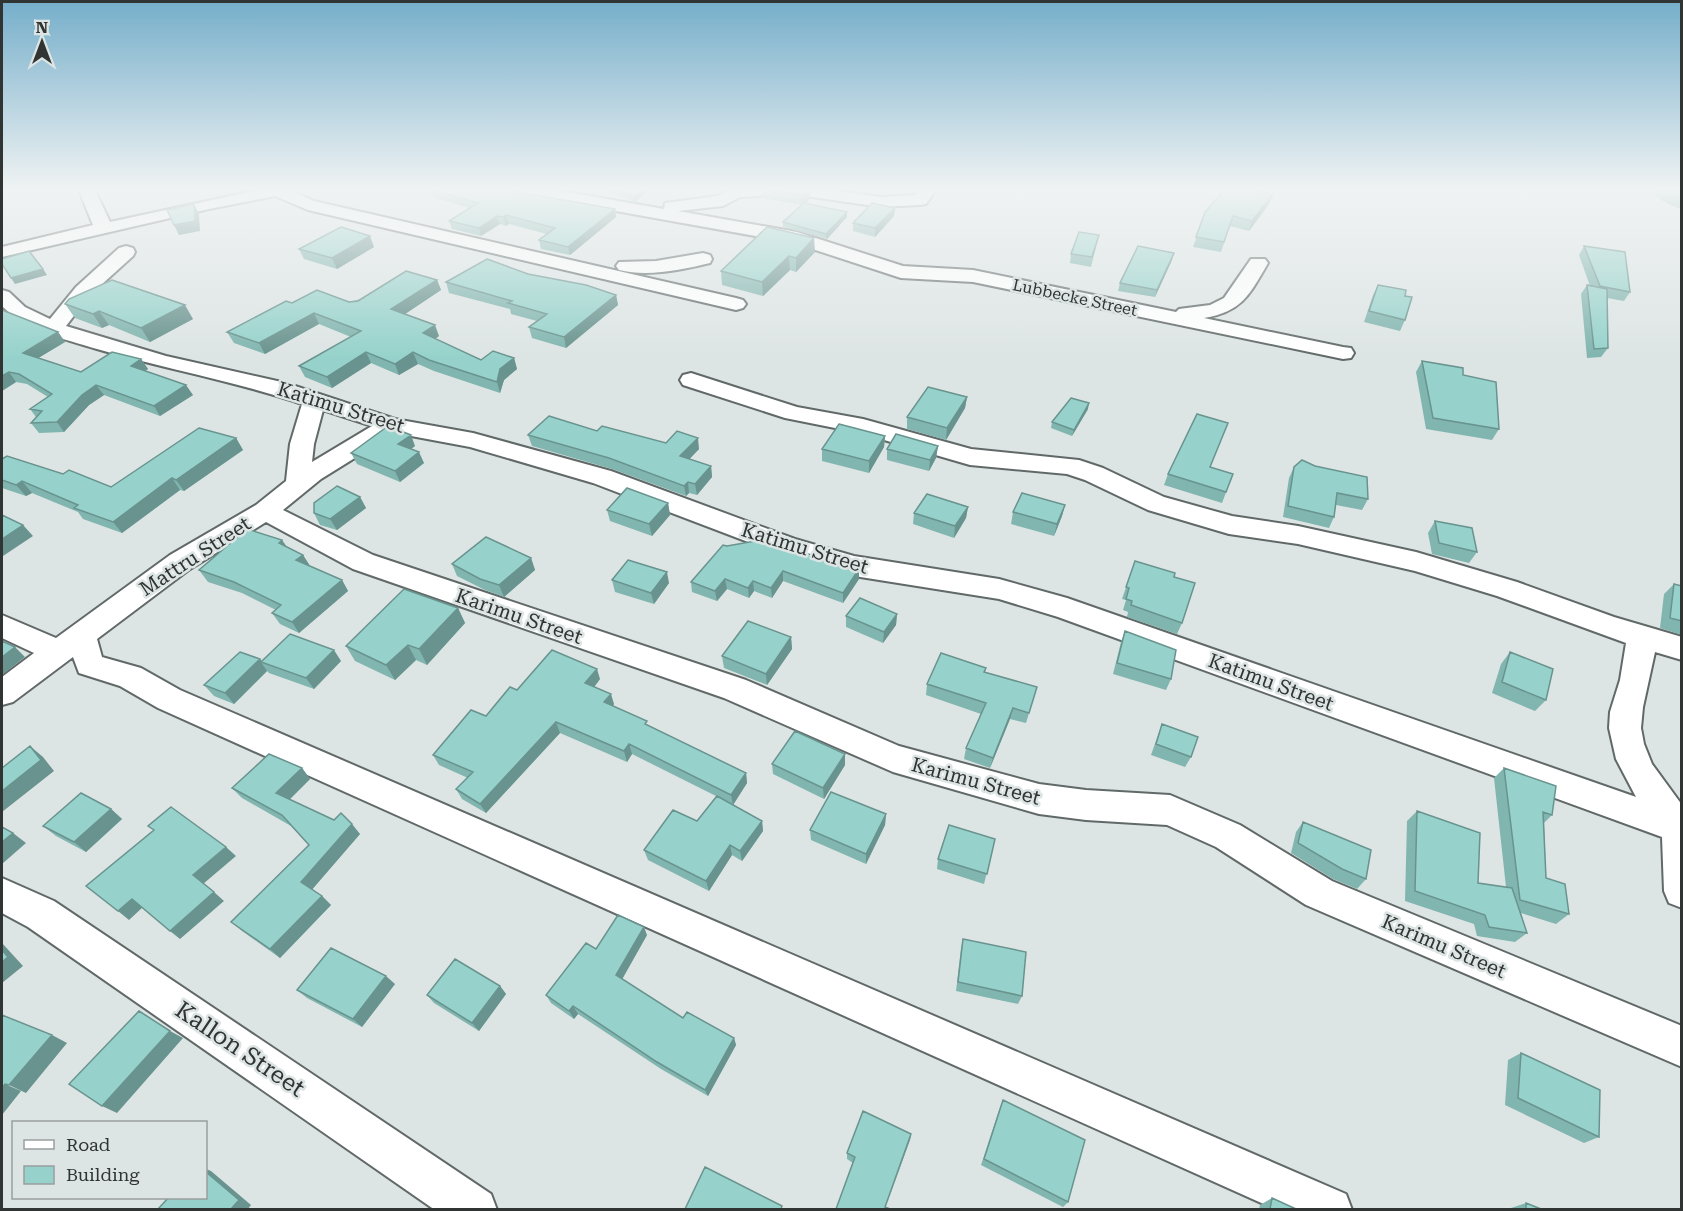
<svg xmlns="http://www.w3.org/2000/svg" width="1683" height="1211" viewBox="0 0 1683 1211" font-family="'Roboto Serif',serif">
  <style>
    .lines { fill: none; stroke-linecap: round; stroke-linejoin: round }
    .river { fill: #69a49e; fill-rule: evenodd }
    .minor-casing { stroke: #616968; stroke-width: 4 }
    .minor { fill: #fff; fill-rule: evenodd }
    .wall { fill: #81b5af }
    .shaded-wall { fill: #69938e }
    .building { fill: #96d2cb; stroke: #69938e; stroke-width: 1.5 }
    .labels { text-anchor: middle; stroke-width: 5; stroke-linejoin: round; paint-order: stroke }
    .far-street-label { font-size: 16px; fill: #303433; stroke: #dde5e4 }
    .street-label { font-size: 20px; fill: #303433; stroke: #dde5e4 }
    .near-street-label { font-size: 24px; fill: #303433; stroke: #dde5e4 }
  </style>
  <rect width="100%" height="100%" fill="#dde5e4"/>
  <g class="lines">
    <path class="river" d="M1649,188L1682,189V209C1670,206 1656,198 1649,188Z"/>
    <g class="minor-casing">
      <path id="minor" d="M78,188H94L110,222L267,188H300L294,192L314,201L736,298L743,300L746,304L743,308L736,310L308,210L275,196L209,209L2,257V247L93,225Z
        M518,188H545L664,209L665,203L718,196L733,188H818L881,197L915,195L920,188H937L926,204L920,205L881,207L792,194L740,197L723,206L678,211L797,232L903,266L973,270L1176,312L1179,309L1210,305L1224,298L1251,259H1265L1268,263C1250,294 1242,312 1204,318L1343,347L1351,348L1354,353L1351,358L1343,359L973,282L901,278L794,243L549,199L520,192Z
        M126,246L133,248L135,252L133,256L90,295L66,326L166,356L286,383L395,419L473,433L611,471L795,539L854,556L999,579L1067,598L1636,797L1616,759L1609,728L1610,712L1620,680L1626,643L1497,596L1415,571L1298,544L1229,534L1148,510L1085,480L1067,474L970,465L860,433L785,418L683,385L680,380L683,375L691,373L797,407L863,419L971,449L1079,460L1103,468L1164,497L1232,516L1298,526L1416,552L1517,582L1614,617L1682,637V660L1655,652L1643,707L1641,728L1644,744L1652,764L1682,805V908L1669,903L1664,891L1662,837L1058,617L999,599L854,576L777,553L593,483L470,447L395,433L321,479L283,510L373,555L746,680L899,746L1039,784L1086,790L1170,795L1240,825L1332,881L1682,1026V1067L1306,905L1216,847L1167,825L1086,820L1039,814L893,772L724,698L353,569L266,522L190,569L97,639L102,657L141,668L180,690L1346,1194L1352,1210H1277L158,708L120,686L79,673L73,657L13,702L2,705V677L34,653L2,638V615L56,638L170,555L256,505L286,481L290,444L302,404C235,381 165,369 97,349C64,339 27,331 2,306V290L9,292L25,307L50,319L76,287L119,248ZM323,410L372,426L312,462L314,444Z
        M703,253L710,255L712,259L710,263C681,270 648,277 619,270L616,266L619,262L656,261Z
        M2,878L54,901L491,1194L497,1210H435L28,927L2,913Z"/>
    </g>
    <use href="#minor" class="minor"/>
  </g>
  <path class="wall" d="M600,188H652L635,202L600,189Z
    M761,188H803L810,199L806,203L847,217L827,239L783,227V222L801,205L762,198Z
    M429,189L510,190L615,209L616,217L570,255L541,249L539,240L547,234L509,224L506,226L500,224L481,236L452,229L449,221L470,208L432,197Z
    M1269,204L1249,231L1230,226L1221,252L1193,247L1205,212Z
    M895,208L894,216L875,237L853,231V223Z
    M767,227L815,252L796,272L790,270L763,296L722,285L721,271Z
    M1099,235L1091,267L1070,263L1071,254Z
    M1584,246L1630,292L1624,301L1607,298L1608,348L1601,357L1587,358L1581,294L1587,285L1590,286L1579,255Z
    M374,247L337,269L304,259L299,249Z
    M1172,260L1155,297L1118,291L1120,283Z
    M528,274L616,295L618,305L566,348L532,338L529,327L537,321L511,314L510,309L449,293L446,282Z
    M437,280L441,290L405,314L439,336L435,339L481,360L514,358L517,369L504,380L500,393L434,371L418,364L399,375L371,363L332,388L305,377L299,366L351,337L319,324L265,354L234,343L227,332L292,303L349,302Z
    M1378,285L1405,296V320L1400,331L1364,322L1373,295Z
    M65,304L193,319L150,342L109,325L102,328L75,318Z
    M2,310L58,332L65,342L38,358L81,372L141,359L148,369L145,371L193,395L160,416L104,395L89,405L64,432L39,433L31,423L36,417L30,409L48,397L27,384L16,382L2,391Z
    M1422,361L1463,375L1499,429L1492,440L1426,429L1416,372Z
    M967,397L965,408L946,440L907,429V417Z
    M1088,409L1072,436L1051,428L1052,422Z
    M597,431L699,449L689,459L711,466L712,477L697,495L689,493L686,496L612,469L532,446L528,435Z
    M885,436L884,447L869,473L822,461V449Z
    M236,438L243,450L184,491L180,490L122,533L83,519L78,512L32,493L26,496L2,488V459L63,474L111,487Z
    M415,446L411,449L424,463L400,482L357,464L351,453Z
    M938,446L936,458L929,471L887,460V449Z
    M1294,467L1368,499L1362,510L1336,505L1334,517L1329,528L1283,517L1289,478Z
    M1168,474H1233L1222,503L1164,485Z
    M360,497L366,508L337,530L320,525L314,513Z
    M668,503L670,515L652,536L610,521L607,510Z
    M1065,505L1062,516L1054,536L1011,524L1013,512Z
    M968,507L966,518L954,538L913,524L914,513Z
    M1435,521L1477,552L1469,563L1432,554L1428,533Z
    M282,540L287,547L303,555L310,566L342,580L348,591L299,633L280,624L272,613L276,610L242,593L208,582L199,570Z
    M727,546L859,579L843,603L783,581L772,598L754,591L749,598L727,589L717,601L692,592L691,582Z
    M531,558L535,570L504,597L485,590L457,576L452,564Z
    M1135,561L1174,577L1182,623L1177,634L1127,617L1128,612L1123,610L1126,600L1122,599Z
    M612,580L669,583L654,604L615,592Z
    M1674,584L1682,586V635L1660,628L1664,594Z
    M458,608L465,623L427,665L416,660L395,680L355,661L346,646Z
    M897,614L896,625L883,643L846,627V616Z
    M1125,631L1171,679L1166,690L1113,674L1121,642Z
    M791,637L792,649L767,685L724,668L722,656Z
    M1510,652L1546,700L1535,711L1492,693L1501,664Z
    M260,659L262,661H341L314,689L269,673L267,671L234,704L214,696L204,685Z
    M986,668L985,672L1037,687L1026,723L1010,719L990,768L964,759L966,748L981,714L926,695L927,684Z
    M600,679L594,687L614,704L613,706L648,725L746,773L747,783L733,805L762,821L763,831L742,861L732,855L709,891L648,860L644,850L697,821L716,796L632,754L627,762L560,733L486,813L462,799L456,789L468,778L439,765L433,755L486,716L517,690Z
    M1162,724L1191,757L1185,767L1151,755L1158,735Z
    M772,764L845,765L824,799L773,774Z
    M302,768L310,779L289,800L360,834L312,889L322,896L331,905L280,958L242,931L231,922L309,845L291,826L242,798L232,788Z
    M1504,768L1552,815L1544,823L1546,878L1569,914L1556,924L1521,913L1527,933L1515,942L1477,936L1474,924L1405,901L1407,821L1417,811L1478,883L1506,887L1494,778Z
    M111,809L122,819L86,852L56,836L43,826Z
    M886,814L885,825L866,864L811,840L810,830Z
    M1303,822L1366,879L1357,889L1333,879L1291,853L1296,832Z
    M995,839L984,884L937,869L938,859Z
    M647,935L622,979L683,1018L734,1038L736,1045L708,1096L661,1069L578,1014L574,1019L551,1003L546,995L596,949Z
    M963,939L1022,996L1018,1004L956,991L961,948Z
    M395,984L362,1027L307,998L297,990Z
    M500,986L506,994L479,1031L434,1003L427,995Z
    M1521,1053L1599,1137L1584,1143L1505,1105L1508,1060Z
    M1003,1100L1068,1202L1063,1207L981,1165L1000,1107Z
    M911,1134L910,1140L836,1209L853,1163L847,1159V1153Z
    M1272,1198L1296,1209H1259L1260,1205Z
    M1526,1203L1541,1209H1511V1208Z"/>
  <path class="shaded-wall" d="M645,188H652L635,202V197Z
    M810,189V199L803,206V195Z
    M1273,194L1269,204L1249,231L1252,221Z
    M194,204L199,214L200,231L179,235L174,225Z
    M895,208L894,216L875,237V228Z
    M615,209L616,217L570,255L568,247Z
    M847,212V217L827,239L826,234Z
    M506,215L509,224L506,226L503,217Z
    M497,216L500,224L481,236L479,228Z
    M370,236L374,247L337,269L332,258Z
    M814,238L815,252L796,272V258Z
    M1174,253L1172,260L1155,297L1157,290Z
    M789,256L790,270L763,296L762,282Z
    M43,269L47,275L15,284L11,278Z
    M437,280L441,290L396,320L391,309Z
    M616,295L618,305L566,348L564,337Z
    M185,305L193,319L150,342L141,328Z
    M99,311L109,325L102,328L93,314Z
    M314,313L319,324L265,354L259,343Z
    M435,325L439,336L427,344L423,333Z
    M58,332L65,342L30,363L23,353Z
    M366,352L371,363L332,388L327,377Z
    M413,352L418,364L399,375L395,364Z
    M514,358L517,369L504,380L500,393L497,382L500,369Z
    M141,359L148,369L137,376L131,366Z
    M9,372L16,382L2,391V376Z
    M96,385L104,395L89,405L64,432L57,422L82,395Z
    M186,385L193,395L160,416L154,406Z
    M967,397L965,408L946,440L947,428Z
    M1089,403L1088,409L1072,436L1074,430Z
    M411,435L415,446L403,455L398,444Z
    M885,436L884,447L869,473V461Z
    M236,438L243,450L184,491L176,480Z
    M698,438L699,449L682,467L680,456Z
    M938,446L936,458L929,471L930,460Z
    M419,452L424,463L400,482L395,471Z
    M711,466L712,477L697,495L695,484Z
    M172,478L180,490L122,533L113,522Z
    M22,481L32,493L26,496L16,485Z
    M688,482L689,493L686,496L684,486Z
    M360,497L366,508L337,530L330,519Z
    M668,503L670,515L652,536L649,524Z
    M1065,505L1062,516L1054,536L1057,524Z
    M968,507L966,518L954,538L955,526Z
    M23,525L33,536L3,556L2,554V539Z
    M282,540L290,552L279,543Z
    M303,555L310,566L296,560Z
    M531,558L535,570L504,597L499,585Z
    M859,569V579L843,603V593Z
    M783,571V581L772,598L771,588Z
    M667,572L669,583L654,604L651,593Z
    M725,579L727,589L717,601L715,591Z
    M342,580L348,591L299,633L292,622Z
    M753,581L754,591L749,598L748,588Z
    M458,608L465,623L427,665L419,649Z
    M897,614L896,625L883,643L884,632Z
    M791,637L792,649L767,685L766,674Z
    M408,645L416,660L395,680L386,665Z
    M15,647L25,657L2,675V657Z
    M334,650L341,661L314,689L306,678Z
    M260,659L263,663L261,662L267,671L234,704L225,693Z
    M597,669L600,679L589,694L585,683Z
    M611,694L614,704L608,712L604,702Z
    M1013,708L1010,719L990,768L993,758Z
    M556,722L560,733L486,813L480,804Z
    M629,744L632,754L627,762L624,751Z
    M30,746L43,757L54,771L2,812V791Z
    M845,754V765L824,799L823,788Z
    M302,768L310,779L285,804L276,793Z
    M746,773L747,783L733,805L731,795Z
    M111,809L122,819L86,852L74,842Z
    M886,814L885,825L866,864V854Z
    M762,821L763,831L742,861L740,851Z
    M352,824L360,834L310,892L301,882Z
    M13,833L26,843L2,864V842Z
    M730,845L732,855L709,891L706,881Z
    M226,847L236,856L203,884L193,875Z
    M214,892L224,901L180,939L170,931Z
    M322,896L331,905L280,958L270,949Z
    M132,899L143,907L129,920L118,911Z
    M644,927L647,935L620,983L616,975Z
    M2,943L23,966L2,983Z
    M386,976L395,984L362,1027L353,1019Z
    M500,986L506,994L479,1031L472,1023Z
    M573,1006L578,1014L574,1019L569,1011Z
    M170,1031L183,1038L117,1113L102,1106Z
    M52,1035L67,1043L26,1093L9,1085Z
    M734,1038L736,1045L708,1096L705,1090Z
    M5,1084L21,1091L2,1115V1088Z
    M911,1134L910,1140L885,1209Z
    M206,1169L211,1171L251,1205L248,1209H231L206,1172Z"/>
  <path class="building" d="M431,188H509L507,190L615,209L568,247L539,240L555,228L506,215L503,217L497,216L479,228L449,221L478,203L429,189Z
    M611,188H645L635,197Z
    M761,188H803L810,189L803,195Z
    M1226,188H1242L1273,194L1252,221L1233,216L1224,242L1196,237L1205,212Z
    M804,203L847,212L826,234L783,222Z
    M872,203L895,208L875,228L853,223Z
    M194,204L195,221L174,225L167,210Z
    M341,227L370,236L332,258L299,249Z
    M767,227L814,238L796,258L789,256L762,282L721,271Z
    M1079,232L1099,235L1092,257L1071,254Z
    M1138,246L1174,253L1157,290L1120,283Z
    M1584,246L1625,252L1630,292L1600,286Z
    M29,251L43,269L11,278L2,264V259Z
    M487,259L528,274L586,285L616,295L564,337L529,327L547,314L508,303L512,301L446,282Z
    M406,271L437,280L391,309L435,325L423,333L481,360L493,351L514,358L500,369L497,382L429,360L413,352L395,364L366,352L327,377L299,366L361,331L314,313L259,343L227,332L286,301L292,303L317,290L349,302L358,301Z
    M112,280L185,305L141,328L99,311L93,314L65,304L69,299Z
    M1378,285L1406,290L1405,296L1412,297L1405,320L1369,311Z
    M1587,285L1607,289L1608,348L1594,349Z
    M2,310L58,332L23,353L81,372L112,352L141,359L131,366L186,385L154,406L96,385L82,395L57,422L31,423L42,411L30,409L52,394L19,374L9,372L2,376Z
    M1422,361L1463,368V375L1496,382L1499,429L1433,418Z
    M928,387L967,397L947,428L907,417Z
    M1071,398L1089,403L1074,430L1052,422Z
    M1197,414L1228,423L1210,467L1233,474L1226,492L1168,474Z
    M549,416L597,431L602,426L666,443L677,431L698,438L680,456L711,466L695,484L688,482L684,486L609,458L528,435Z
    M839,424L885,436L869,461L822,449Z
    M388,426L411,435L398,444L419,452L395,471L351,453Z
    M199,428L236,438L176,480L172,478L113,522L74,508L78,505L22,481L16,485L2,480V459L7,456L63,474L69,470L111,487Z
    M896,434L938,446L930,460L887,449Z
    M1302,460L1315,466L1367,477L1368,499L1337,493L1334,517L1288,506L1294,467Z
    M337,486L360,497L330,519L314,513V503Z
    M627,488L668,503L649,524L607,510Z
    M1022,493L1065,505L1057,524L1013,512Z
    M927,494L968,507L955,526L914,513Z
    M2,515L23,525L2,539Z
    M1435,521L1472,528L1477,552L1439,543Z
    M247,529L282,540L279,543L303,555L296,560L342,580L292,622L272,613L281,605L234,582L199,570Z
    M486,537L531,558L499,585L480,579L452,564Z
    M761,540L859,569L843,593L783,571L771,588L753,581L748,588L725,579L715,591L691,582L723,545L727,546Z
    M628,560L667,572L651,593L612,580Z
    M1135,561L1175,573L1174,577L1195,583L1182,623L1131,605L1132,601L1126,599L1129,588L1126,587Z
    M1674,584L1682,586V621L1670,618Z
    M404,589L458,608L419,649L408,645L386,665L346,646Z
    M860,598L897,614L884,632L846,616Z
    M748,621L791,637L766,674L722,656Z
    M1125,631L1176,650L1171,679L1117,663Z
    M290,634L334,650L306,678L261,662Z
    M2,641L15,647L2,657Z
    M552,650L597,669L585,683L611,694L604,702L647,721L645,724L746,773L731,795L629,744L624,751L556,722L480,804L456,789L473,772L433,755L471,710L486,716L510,687L517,690Z
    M240,652L260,659L225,693L204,685Z
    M1510,652L1553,669L1546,700L1502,682Z
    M941,653L986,668L984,672L1037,687L1029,713L1013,708L993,758L966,748L986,703L927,684Z
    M1162,724L1198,737L1191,757L1156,744Z
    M795,731L845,754L823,788L772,764Z
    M30,746L41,760L2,791V768Z
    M269,754L302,768L276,793L334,820L341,813L352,824L301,882L322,896L270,949L231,922L309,845L282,815L232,788Z
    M1504,768L1556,786L1552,815L1543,812L1546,878L1565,884L1569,914L1520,900Z
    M831,792L886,814L866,854L810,830Z
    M81,793L111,809L74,842L43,826Z
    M717,796L762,821L740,851L730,845L706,881L644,850L673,810L697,821Z
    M171,807L226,847L193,875L214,892L170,931L132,899L118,911L86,886L154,830L148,826Z
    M1417,811L1480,833L1478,883L1512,888L1527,933L1489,927L1485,915L1415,891Z
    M1303,822L1371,850L1366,879L1342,869L1298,843Z
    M949,825L995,839L987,874L938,859Z
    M2,827L13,833L2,842Z
    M618,915L644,927L616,975L683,1018L687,1012L734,1038L705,1090L657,1062L573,1006L569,1011L546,995L586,943L596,949Z
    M963,939L1026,952L1022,996L958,982Z
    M331,948L386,976L353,1019L297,990Z
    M2,950L8,957L2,962Z
    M455,959L500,986L472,1023L427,995Z
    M139,1011L170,1031L102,1106L69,1084Z
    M2,1015L52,1035L9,1085L5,1084L2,1088Z
    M1521,1053L1600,1090L1599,1137L1518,1098Z
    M1003,1100L1085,1140L1068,1202L984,1159Z
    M863,1111L911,1134L885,1207L890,1209H836L855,1157L847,1153Z
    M705,1167L782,1206L781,1209H685Z
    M206,1172L239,1200L231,1209H158L169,1197H206Z
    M1272,1198L1296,1209H1270Z
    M1526,1203L1541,1209H1526Z"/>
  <linearGradient id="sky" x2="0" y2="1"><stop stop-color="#75aeca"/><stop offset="0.53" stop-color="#f0f3f3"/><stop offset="1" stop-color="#f0f3f3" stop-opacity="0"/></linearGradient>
  <rect width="1683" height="357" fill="url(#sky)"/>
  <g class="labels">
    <g class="far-street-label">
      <text transform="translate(1075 297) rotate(12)" y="6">Lubbecke Street</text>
    </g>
    <g class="street-label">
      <text transform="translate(341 407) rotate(17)" y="7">Katimu Street</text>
      <text transform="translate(805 548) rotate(17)" y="7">Katimu Street</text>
      <text transform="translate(195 556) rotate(-33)" y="7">Mattru Street</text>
      <text transform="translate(519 616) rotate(19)" y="7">Karimu Street</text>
      <text transform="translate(1271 682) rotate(20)" y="7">Katimu Street</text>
      <text transform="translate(976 781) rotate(15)" y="7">Karimu Street</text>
      <text transform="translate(1444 946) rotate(23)" y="7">Karimu Street</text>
    </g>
    <g class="near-street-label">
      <text transform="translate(240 1049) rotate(34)" y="8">Kallon Street</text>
    </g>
  </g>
  <rect width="1683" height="1211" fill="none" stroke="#303433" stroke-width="6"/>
  <rect x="12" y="1121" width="195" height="78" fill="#dde5e4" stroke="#989e9d" stroke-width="1.5"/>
  <rect x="24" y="1140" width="30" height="9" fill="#ffffff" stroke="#989e9d" stroke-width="1.5"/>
  <text x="66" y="1151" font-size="18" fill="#303433">Road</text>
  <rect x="24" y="1166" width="30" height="18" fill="#96d2cb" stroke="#989e9d" stroke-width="1.5"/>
  <text x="66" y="1181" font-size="18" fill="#303433">Building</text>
  <g transform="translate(42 42)" stroke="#dde5e4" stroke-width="4.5" paint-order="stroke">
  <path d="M0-4.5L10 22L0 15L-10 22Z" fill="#303433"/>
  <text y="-9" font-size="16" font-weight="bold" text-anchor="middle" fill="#303433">N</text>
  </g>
</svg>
